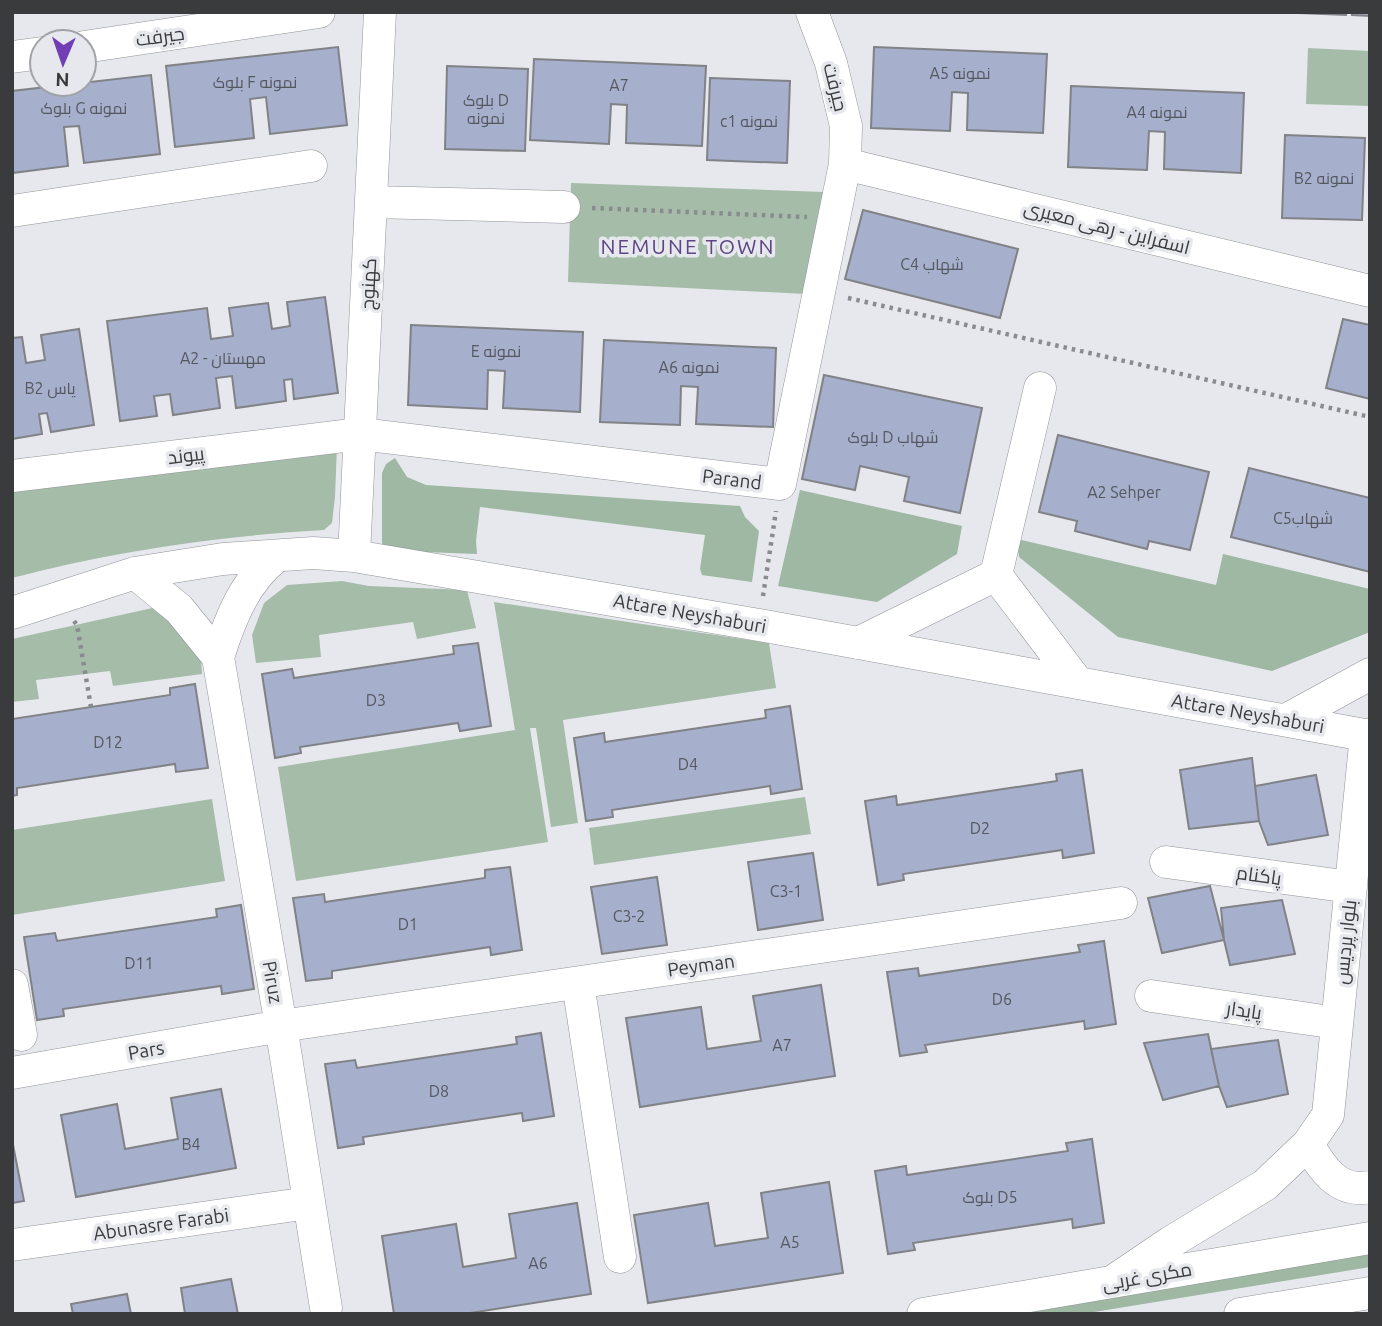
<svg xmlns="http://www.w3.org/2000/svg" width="1382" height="1326" viewBox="0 0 1382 1326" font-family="Ubuntu,Cairo,sans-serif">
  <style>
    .green { fill: #a5bca9 }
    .forest { fill: #9eb8a3 }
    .building { fill: #a6b0cc; stroke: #808286; stroke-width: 2 }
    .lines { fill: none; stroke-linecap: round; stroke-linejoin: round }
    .minor-casing { stroke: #929498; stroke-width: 33 }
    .path { stroke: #898b8e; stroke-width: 4.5; stroke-dasharray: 3.5 5; stroke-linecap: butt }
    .minor { stroke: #fff; stroke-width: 32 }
    .labels { text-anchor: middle; stroke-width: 7; stroke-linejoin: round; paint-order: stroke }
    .number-label { font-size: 16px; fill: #555861 }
    .street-label { font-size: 19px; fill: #3a3b3d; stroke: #e6e8ed }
    .neighbourhood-label { font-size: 21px; letter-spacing: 2px; fill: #5e4684; stroke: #e6e8ed }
  </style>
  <rect width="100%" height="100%" fill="#e6e8ed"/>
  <path class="green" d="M1308,48L1370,51V106L1306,104Z
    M571,183L824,192L806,294L568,282Z
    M337,445L335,497L332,523L324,530C219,536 114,551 12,578V489Z
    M342,581L369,586L467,590L476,628L417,639L413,622L319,635L321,657L256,663L252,635L264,603L287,585Z
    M494,602L769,643L776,688L563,720L578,823L551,827L536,728H530L548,842L296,881L278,767L515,730Z
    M157,607L201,658L202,674L113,686L110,671L36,680L39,699L12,702V639Z
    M805,797L811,834L594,865L589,828Z
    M212,799L225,881L12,915V830Z"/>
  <path class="forest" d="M395,458L407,477L426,485L740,506L745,517L759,531L752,582L702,575L700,569L705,535L480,507L476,541L477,554L399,551L382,545V473L386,464Z
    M800,490L962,526L957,554L877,602L778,586Z
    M1017,539L1216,585L1223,554L1370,589V632L1272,671L1118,637L1019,557Z
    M1370,1253V1267L1082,1314H981Z"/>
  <path class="building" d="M1274,12H1346V15Z
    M1352,12H1370V16L1352,15Z
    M338,47L347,125L270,134L266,97L250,99L254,138L175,147L166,66Z
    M874,47L1047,54L1043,133L967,130L968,93L952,92L950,131L871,128Z
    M534,59L706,66L702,146L626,143L627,105L611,104L609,144L530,140Z
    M447,66L528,69L525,151L445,149Z
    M151,75L160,154L84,163L79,126L64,127L68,166L12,173V91Z
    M710,78L790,81L787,163L707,160Z
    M1071,86L1244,93L1241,173L1164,169L1165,132L1149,131L1147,170L1068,167Z
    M1285,135L1365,138L1362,220L1282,218Z
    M863,210L1018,249L1000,318L845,279Z
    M325,297L338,393L294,399L292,379L284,380L286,401L236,408L232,376L216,378L220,408L173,415L170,394L154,396L157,416L120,421L107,321L207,308L211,339L233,336L229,308L268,303L272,329L290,326L287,302Z
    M1343,319L1370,325V399L1326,388Z
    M411,325L583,332L580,412L503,408L505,371L488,370L487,409L408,405Z
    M79,329L94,425L51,432L47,413L39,414L42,434L12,439V338L22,337L26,363L45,360L41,335Z
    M604,340L776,348L773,427L696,424L698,387L681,386L680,425L600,422Z
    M824,375L982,408L960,513L904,501L909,477L860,466L855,490L802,479Z
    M1058,435L1209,472L1190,550L1149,541L1147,549L1075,531L1077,521L1039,512Z
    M1249,468L1370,498V572L1231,537Z
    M478,643L491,726L460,731L458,723L300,747L301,753L275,758L262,674L292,669L294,678L454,654L453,646Z
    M195,684L208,768L176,772L175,764L17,788V795L12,796V719L170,695V688Z
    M790,706L802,789L771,794L770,786L612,810L613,817L586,821L574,738L604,733L605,742L766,718L765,710Z
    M1252,758L1259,821L1189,829L1180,770Z
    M1082,770L1094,853L1063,858L1062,850L903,874L904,880L878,885L865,801L896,796L897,805L1057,781L1056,774Z
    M1316,775L1328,835L1268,845L1259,821L1255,786Z
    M813,853L823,920L758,930L748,862Z
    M510,867L522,950L491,955L490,947L332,971V978L306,981L293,898L324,894L325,902L485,878V870Z
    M657,877L667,945L602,954L591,887Z
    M1210,886L1224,940L1162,953L1148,898Z
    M1282,900L1295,954L1230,965L1224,940L1221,908Z
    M241,905L254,989L222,994L221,986L63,1009L64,1016L37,1020L24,937L55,933L57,941L217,917L216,909Z
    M1104,941L1116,1024L1085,1029L1084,1021L925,1045L927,1052L900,1056L887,972L918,968L919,976L1080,952L1078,945Z
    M821,985L835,1076L640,1107L626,1018L701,1007L707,1049L761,1041L753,996Z
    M541,1033L554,1116L523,1121L522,1113L363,1137L364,1144L338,1148L325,1064L355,1060L357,1068L517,1044L516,1037Z
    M1208,1034L1219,1086L1163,1100L1144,1043Z
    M1278,1040L1288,1094L1227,1107L1219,1086L1211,1049Z
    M221,1089L236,1168L76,1197L61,1115L117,1104L125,1149L178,1139L171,1098Z
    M1092,1139L1104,1223L1073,1228L1072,1219L913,1243L915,1250L888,1254L875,1171L906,1166L907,1175L1068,1151L1066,1143Z
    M12,1140L24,1201L12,1203Z
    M829,1182L843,1273L648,1303L634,1215L708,1203L715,1246L768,1238L761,1193Z
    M577,1203L591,1294L464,1314H394L382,1236L456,1224L463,1267L516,1258L509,1214Z
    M231,1279L238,1314H185L181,1288Z
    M127,1294L131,1314H73L71,1304Z"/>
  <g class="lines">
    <g class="minor-casing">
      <path id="minor" d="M84,47L319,12
        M12,57L42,53
        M845,164L1370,291
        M373,202L564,207
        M12,211L311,166
        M12,476L360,434L780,484L845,164L846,126L831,63L812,12
        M354,556L380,12
        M135,573L179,609L218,657L281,1026L326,1308
        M996,575L1040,388
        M996,575L1078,683
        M12,613L135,573L223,559L313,553L354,556L759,625L1370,736
        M858,643L996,575
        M218,657C230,619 245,580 277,556
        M1286,720L1370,674
        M1166,862L1351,887
        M578,983L620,1257
        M12,985L21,1035
        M1151,996L1337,1023
        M12,1073L281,1026L1121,903
        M1308,1144C1321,1167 1338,1194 1370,1187
        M12,1245L309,1203
        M1112,1282L1171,1242L1265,1185L1308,1144L1328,1115L1366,735
        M923,1314L1370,1238
        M1240,1314L1370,1293"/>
    </g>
    <path class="path" d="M592,208L807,217
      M848,298L1370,417
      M763,596L776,511
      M74,621L77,625L91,707"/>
    <use href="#minor" class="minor"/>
  </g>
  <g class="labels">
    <g class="number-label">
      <text x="960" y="79">A5 نمونه</text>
      <text x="255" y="88">بلوک F نمونه</text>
      <text x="619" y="91">A7</text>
      <text x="486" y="106">بلوک D<tspan x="486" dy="18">نمونه</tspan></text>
      <text x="84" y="114">بلوک G نمونه</text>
      <text x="1157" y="118">A4 نمونه</text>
      <text x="749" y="127">c1 نمونه</text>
      <text x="1324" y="184">B2 نمونه</text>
      <text x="932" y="270">C4 شهاب</text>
      <text x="496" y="357">E نمونه</text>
      <text x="223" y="364">A2 - مهستان</text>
      <text x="689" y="373">A6 نمونه</text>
      <text x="50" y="394">B2 یاس</text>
      <text x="893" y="443">بلوک D شهاب</text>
      <text x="1124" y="498">A2 Sehper</text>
      <text x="1303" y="524">C5شهاب</text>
      <text x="376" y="706">D3</text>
      <text x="108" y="748">D12</text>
      <text x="688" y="770">D4</text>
      <text x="980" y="834">D2</text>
      <text x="786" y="897">C3-1</text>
      <text x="629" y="922">C3-2</text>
      <text x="408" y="930">D1</text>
      <text x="139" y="969">D11</text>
      <text x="1002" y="1005">D6</text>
      <text x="782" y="1051">A7</text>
      <text x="439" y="1097">D8</text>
      <text x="191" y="1150">B4</text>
      <text x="990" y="1203">بلوک D5</text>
      <text x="790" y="1248">A5</text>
      <text x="538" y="1269">A6</text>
    </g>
    <g class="street-label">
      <text transform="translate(160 36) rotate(-8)" y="7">جيرفت</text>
      <text transform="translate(836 87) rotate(76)" y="7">جیرفت</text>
      <text transform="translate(1107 227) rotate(14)" y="7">اسفراين - رهی معیری</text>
      <text transform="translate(368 284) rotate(-87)" y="7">كهنوج</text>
      <text transform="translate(186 455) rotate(-7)" y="7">پیوند</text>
      <text transform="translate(732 479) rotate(7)" y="7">Parand</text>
      <text transform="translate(690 613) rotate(10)" y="7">Attare Neyshaburi</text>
      <text transform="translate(1248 713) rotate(10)" y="7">Attare Neyshaburi</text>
      <text transform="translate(1259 875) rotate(8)" y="7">پاکنام</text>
      <text transform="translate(1345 942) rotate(-84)" y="7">بلوار پردیس</text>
      <text transform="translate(701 965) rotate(-8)" y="7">Peyman</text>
      <text transform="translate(273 982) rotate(80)" y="7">Piruz</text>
      <text transform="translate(1244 1010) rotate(8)" y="7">پایدار</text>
      <text transform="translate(146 1050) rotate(-10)" y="7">Pars</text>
      <text transform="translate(161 1224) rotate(-8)" y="7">Abunasre Farabi</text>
      <text transform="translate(1147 1276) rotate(-10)" y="7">مکری غربی</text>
    </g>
    <g class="neighbourhood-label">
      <text x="688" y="254">NEMUNE TOWN</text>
    </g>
  </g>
  <rect width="1382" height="1326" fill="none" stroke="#3a3b3d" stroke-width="28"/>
  <g transform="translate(63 63) rotate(182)"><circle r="33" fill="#e6e8ed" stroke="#a1a3a7" stroke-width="2"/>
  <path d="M0-5L12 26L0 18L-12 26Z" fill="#723eb5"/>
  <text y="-10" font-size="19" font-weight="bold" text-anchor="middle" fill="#3a3b3d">N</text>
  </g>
</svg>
